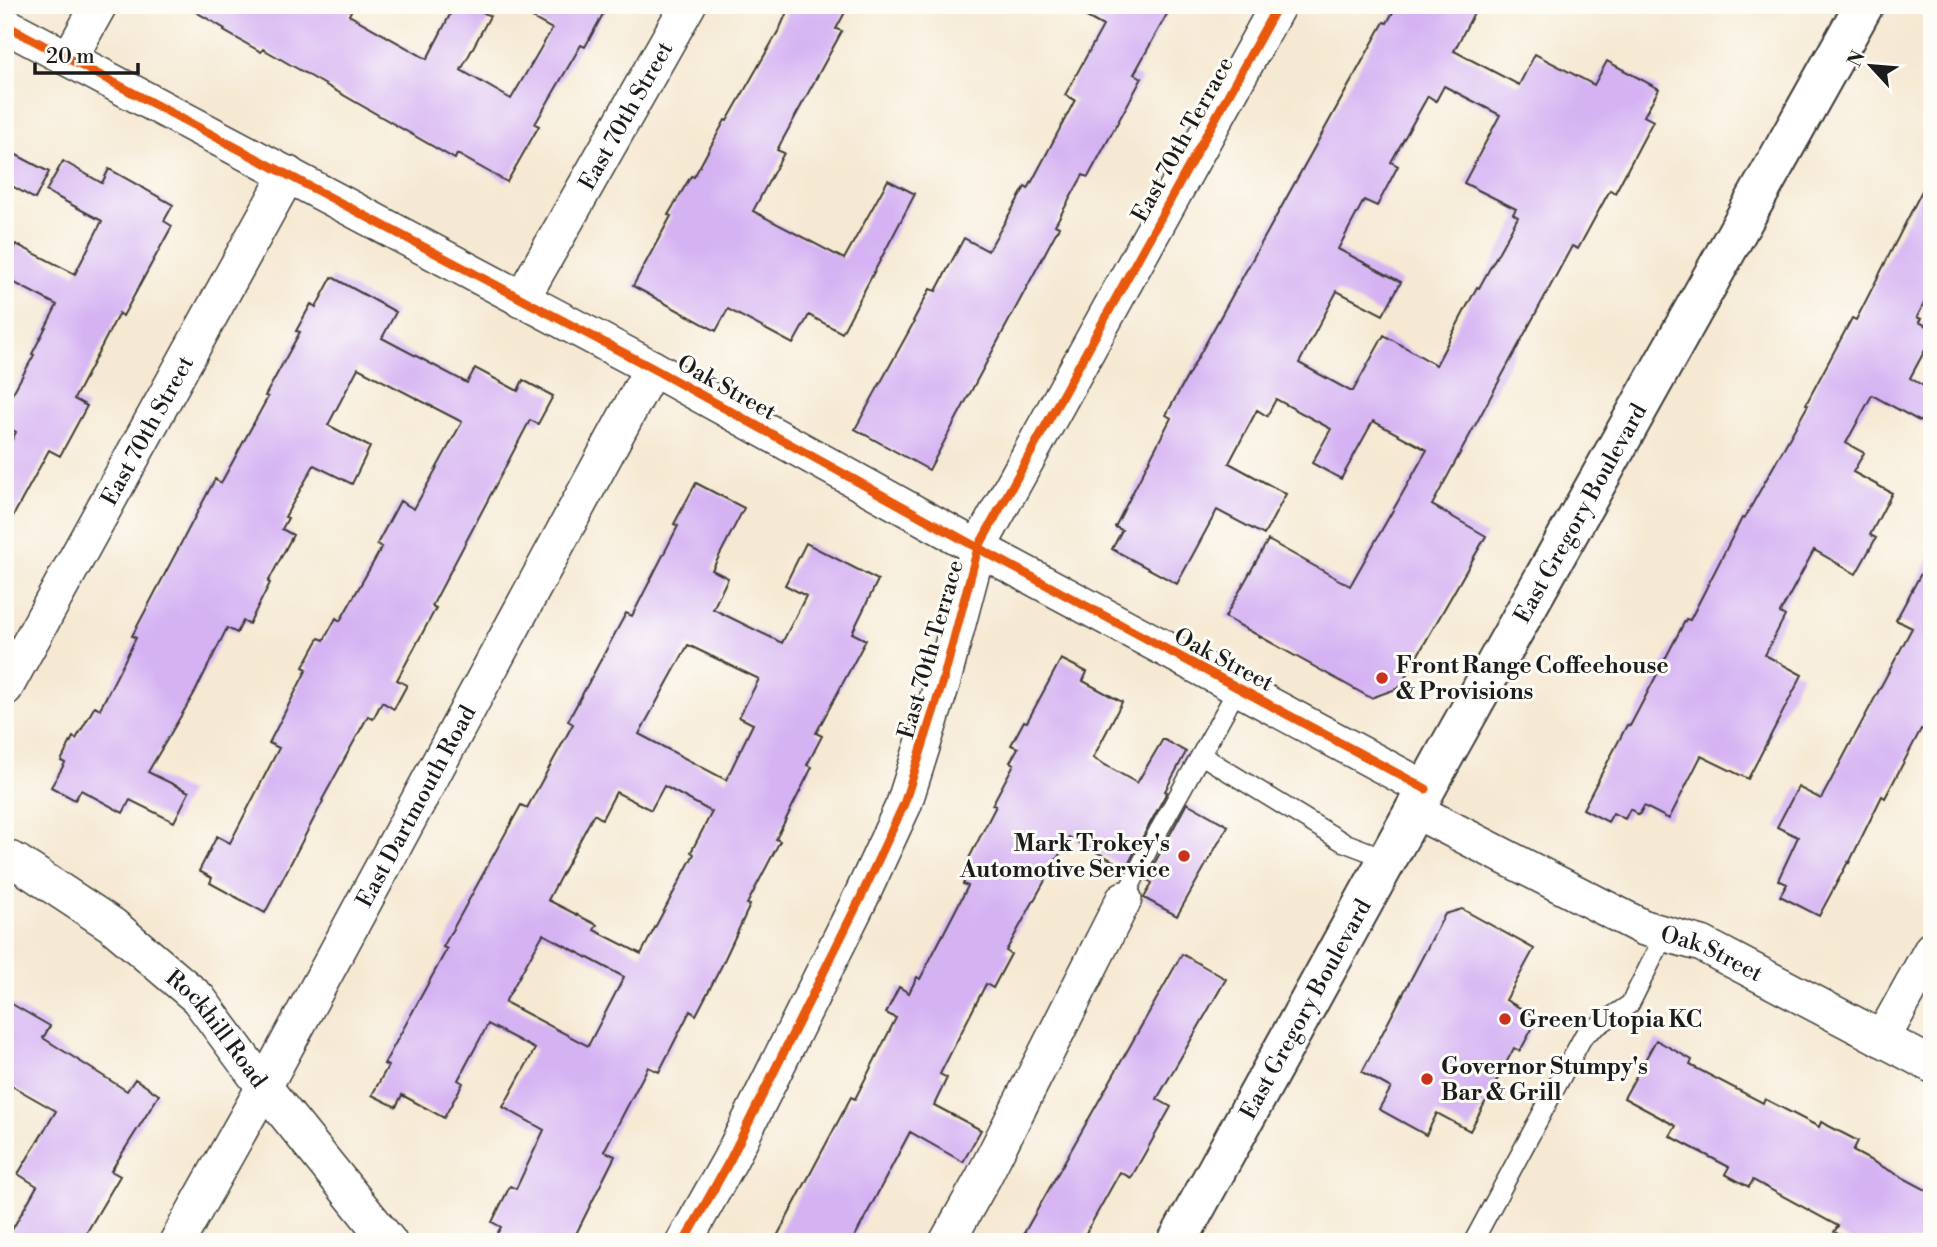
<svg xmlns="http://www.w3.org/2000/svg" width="1937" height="1247" viewBox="0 0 1937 1247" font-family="'Libre Bodoni',serif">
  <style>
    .building { fill: #d5b3f3; fill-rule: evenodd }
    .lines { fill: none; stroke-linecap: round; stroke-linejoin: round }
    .service-casing { stroke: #3d3b37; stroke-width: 21 }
    .minor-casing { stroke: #3d3b37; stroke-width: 38 }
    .secondary-casing { stroke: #3d3b37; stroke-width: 42 }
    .service { stroke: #fff; stroke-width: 18 }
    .minor { stroke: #fff; stroke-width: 35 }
    .secondary { stroke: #fff; stroke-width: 38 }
    .cycleway-casing { stroke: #fdfcf7; stroke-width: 13 }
    .cycleway { stroke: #e8590c; stroke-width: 9 }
    .poi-dot { fill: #c8321e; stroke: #fdfcf7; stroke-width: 2.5 }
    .labels { text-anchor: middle; stroke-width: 6; stroke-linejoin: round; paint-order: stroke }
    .street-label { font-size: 23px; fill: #1c1c1c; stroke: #fdfcf7 }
    .poi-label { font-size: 23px; font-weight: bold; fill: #1c1c1c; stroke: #fdfcf7; text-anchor: start }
  </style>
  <rect width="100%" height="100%" fill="#fdfcf7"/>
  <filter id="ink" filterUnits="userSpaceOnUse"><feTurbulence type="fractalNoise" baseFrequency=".0143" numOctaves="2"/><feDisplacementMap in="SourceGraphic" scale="14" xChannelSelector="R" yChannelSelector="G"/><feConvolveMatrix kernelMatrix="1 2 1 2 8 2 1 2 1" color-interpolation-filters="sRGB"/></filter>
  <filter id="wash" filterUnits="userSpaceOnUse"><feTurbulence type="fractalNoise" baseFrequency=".00686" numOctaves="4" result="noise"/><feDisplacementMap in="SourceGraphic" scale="28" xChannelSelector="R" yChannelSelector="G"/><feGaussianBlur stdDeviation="1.57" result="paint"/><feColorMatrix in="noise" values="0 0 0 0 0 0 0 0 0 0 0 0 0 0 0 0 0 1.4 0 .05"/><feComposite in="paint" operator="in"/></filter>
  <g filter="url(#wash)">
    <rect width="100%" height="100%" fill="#f6e9d3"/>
    <g id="blocks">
      <path class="building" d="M184,5H354L349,15L427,59L455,5H470L490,16L461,70L511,99L552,29L509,5H608L585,47L581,45L535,124L539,126L507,182L457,154L455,159L263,49L261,52L224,31L225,29Z
        M790,5H849L836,29L842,31L777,150L784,153L753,211L844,259L888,180L915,194L842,333L809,315L793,344L728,309L716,331L633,286L671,216L668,215L691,176L694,177L725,120L727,121L780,28Z
        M1065,5H1172L1134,74L1142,78L1088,177L1083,175L1055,225L1059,227L929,470L855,429L914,322L913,321L930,289L936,291L964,238L988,251L1025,187L1028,189L1075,100L1065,95L1103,26Z
        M1397,5H1478L1454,51L1519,85L1535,54L1594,85L1607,61L1659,89L1644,116L1653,121L1615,193L1610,190L1578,249L1572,246L1432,505L1486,536L1399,688L1371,698L1225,617L1268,540L1350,586L1427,450L1373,421L1341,479L1312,463L1331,429L1276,399L1267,416L1257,410L1229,463L1286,494L1264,535L1217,510L1177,584L1112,549L1122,530L1115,527L1171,418L1166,415L1384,22L1387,23ZM1444,86L1500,115L1464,183L1516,209L1513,214L1518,217L1479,288L1477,287L1436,365L1384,335L1353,391H1350L1299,363L1337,291L1383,315L1401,282L1338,249L1364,200L1377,206L1398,166L1391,162L1428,96L1436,101Z
        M5,149L49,172L35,199L5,182Z
        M63,161L102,183L109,169L173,205L164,221L172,226L123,316L119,313L74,399L87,406L60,456L49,450L5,531V453L16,432L5,426V407L34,355L32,354L57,305L5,278V264L16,244L75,274L102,221L46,191Z
        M1932,171V288L1917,317L1921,319L1919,322L1932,329V337L1910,378L1932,391V428L1872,395L1846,443L1864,453L1853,472L1892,493L1870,535L1876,538L1856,574L1814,550L1780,613L1785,616L1765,655L1802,675L1748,779L1701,756L1669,819L1644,806L1639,815L1630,809L1625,819L1613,813L1608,822L1583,809L1627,725L1630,726L1686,619L1690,620L1742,518L1744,519L1808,405L1806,404L1852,318L1856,320Z
        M332,277L396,312L382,338L467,383L475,368L518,391L523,380L553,396L538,424L530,420L432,606L436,608L397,680L407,685L394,709L382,702L373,719L368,716L322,800L323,801L265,913L210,883L212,878L199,871L217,836L230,843L279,748L269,743L307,669L303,667L319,638L324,640L336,618L340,621L382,547L377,544L400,501L414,509L462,422L358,368L328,425L370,447L352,484L314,465L285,517L288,518L282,529L293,535L268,582L270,583L249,624L243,621L237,633L227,628L195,692L148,772L189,792L174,822L130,800L123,813L81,790L75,800L51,787L65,763L61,761L73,737L76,739L95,706L100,709L136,638L132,636L215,479L221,483L268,397L265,396L300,332L296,331L311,304L316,307Z
        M696,483L744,508L712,570L728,578L713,609L782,643L806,596L785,585L806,543L878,580L852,633L866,640L816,733L822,736L807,765L812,767L776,839L780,841L747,904L750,905L721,967L696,1015L690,1011L659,1072L648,1067L604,1151L615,1156L572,1242H492L501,1227L492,1222L510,1186L516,1189L544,1130L503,1107L535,1049L488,1024L458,1080L463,1083L444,1118L402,1095L396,1107L372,1095L388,1066L384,1064L447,949L443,947L521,805L527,808L573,724L568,721L626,613L632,616L678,526L674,524ZM688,645L759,679L739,717L753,724L726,780L639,734ZM664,786L712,812L691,852L694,854L641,954L594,930L597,925L548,900L594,814L602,819L616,792L651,810ZM543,934L624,977L588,1046L505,1002Z
        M1932,553V714L1923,730L1921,729L1885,798L1882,796L1849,863L1848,862L1819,916L1780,896L1787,884L1778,880L1798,837L1777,827L1798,787L1821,799L1912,628L1896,620Z
        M1061,659L1087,672L1083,681L1122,702L1093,758L1137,783L1163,739L1186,752L1165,791L1167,792L1126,868L1069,837L1006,951L1011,954L993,988L986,984L940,1074L947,1078L934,1105L981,1130L963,1162L910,1132L852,1242H774L851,1097L855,1099L896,1018L886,1013L899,987L909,993L917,977L920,979L968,886L963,884L973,865L967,862L996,806L992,805L1014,764L1010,762L1018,748L1011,745L1024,721L1027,722Z
        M1187,803L1228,826L1177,916L1144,898L1152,883L1146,879Z
        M1462,909L1534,949L1506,1000L1538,1018L1520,1051L1514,1048L1470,1131L1437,1113L1426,1135L1379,1109L1391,1088L1362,1072L1445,914Z
        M1182,954L1226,979L1157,1099L1171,1107L1131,1178L1120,1172L1081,1242H1019Z
        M5,1000L50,1026L43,1038L127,1091L135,1079L159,1095L111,1171L120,1176L81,1242H5L37,1186L18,1174L56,1111L5,1082Z
        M1656,1040L1692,1060L1690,1065L1763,1103L1765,1099L1819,1127L1821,1122L1858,1141L1853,1151L1932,1193V1242H1853L1834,1232L1838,1226L1753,1180L1749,1187L1725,1174L1729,1167L1670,1136L1676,1126L1624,1098Z"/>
    </g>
  </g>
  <g filter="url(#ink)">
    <use href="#blocks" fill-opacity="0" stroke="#3d3b37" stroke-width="2"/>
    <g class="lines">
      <g class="service-casing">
        <path id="service" d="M1201,755L1343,842L1388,859
          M1124,899L1149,848L1238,688
          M1473,1242L1584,1035L1630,1004L1665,934"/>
      </g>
      <g class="minor-casing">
        <g id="minor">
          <path d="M5,25L652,368L978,548L1426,789"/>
          <path d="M69,59L99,5"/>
          <path id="s1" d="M521,300L688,5"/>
          <path id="s2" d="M5,688L288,174"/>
          <path id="s3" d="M1414,810L1644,928L1702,944L1932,1065"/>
          <path id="s4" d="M5,857L18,863L112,925L198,998L264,1087L389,1242"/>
          <path d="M1882,1039L1932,949"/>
          <path id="s5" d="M177,1242L264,1087L652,368"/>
          <path d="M684,1242L730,1160L861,897L904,804L942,684L978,548L1278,5"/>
          <path d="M947,1242L983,1178L1124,899"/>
        </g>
      </g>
      <g class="secondary-casing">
        <g id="secondary">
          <path id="s6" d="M1177,1242L1448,749L1864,5"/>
        </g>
      </g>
      <use href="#service" class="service"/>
      <use href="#minor" class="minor"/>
      <use href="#secondary" class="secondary"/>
      <g class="cycleway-casing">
        <path id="cycleway" d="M5,25L652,368L978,548L1426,789
          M684,1242L730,1160L861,897L904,804L942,684L978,548L1278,5"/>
      </g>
      <use href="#cycleway" class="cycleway"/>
    </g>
  </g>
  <g class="poi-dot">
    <circle cx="1382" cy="678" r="7"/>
    <circle cx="1184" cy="856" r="7"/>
    <circle cx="1505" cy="1019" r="7"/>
    <circle cx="1427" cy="1079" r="7"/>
  </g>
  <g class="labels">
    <g class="street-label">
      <text dy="8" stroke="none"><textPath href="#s1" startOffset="212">East 70th Street</textPath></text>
      <text transform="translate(1182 139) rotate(-61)" y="8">East 70th Terrace</text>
      <text transform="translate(727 387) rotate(29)" y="8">Oak Street</text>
      <text dy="8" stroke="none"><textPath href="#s2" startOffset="294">East 70th Street</textPath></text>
      <text dy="8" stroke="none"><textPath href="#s6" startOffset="833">East Gregory Boulevard</textPath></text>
      <text transform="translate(930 649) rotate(-74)" y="8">East 70th Terrace</text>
      <text transform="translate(1224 659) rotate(28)" y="8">Oak Street</text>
      <text dy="8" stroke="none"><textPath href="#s5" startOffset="497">East Dartmouth Road</textPath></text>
      <text dy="8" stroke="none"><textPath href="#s3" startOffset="331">Oak Street</textPath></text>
      <text dy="8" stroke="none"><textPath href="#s6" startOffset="266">East Gregory Boulevard</textPath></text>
      <text dy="8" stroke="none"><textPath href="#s4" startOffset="275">Rockhill Road</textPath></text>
    </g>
    <g class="poi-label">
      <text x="1396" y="673">Front Range Coffeehouse<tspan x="1396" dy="26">&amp; Provisions</tspan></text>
      <text x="1170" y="851" text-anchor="end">Mark Trokey's<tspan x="1170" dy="26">Automotive Service</tspan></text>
      <text x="1519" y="1027">Green Utopia KC</text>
      <text x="1441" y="1074">Governor Stumpy's<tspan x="1441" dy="26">Bar &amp; Grill</tspan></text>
    </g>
  </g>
  <rect width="1937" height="1247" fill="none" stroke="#fdfcf7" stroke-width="28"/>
  <g transform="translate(1871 66) rotate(296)" stroke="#fdfcf7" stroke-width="5" paint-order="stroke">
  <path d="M0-5L12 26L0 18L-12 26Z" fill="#1c1c1c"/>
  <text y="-10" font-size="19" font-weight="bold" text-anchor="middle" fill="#1c1c1c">N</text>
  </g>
  <path d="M35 63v10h103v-10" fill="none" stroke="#1c1c1c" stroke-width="3.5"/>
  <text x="46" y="63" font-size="21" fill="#1c1c1c" stroke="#fdfcf7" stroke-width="5" paint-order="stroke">20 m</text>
</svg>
